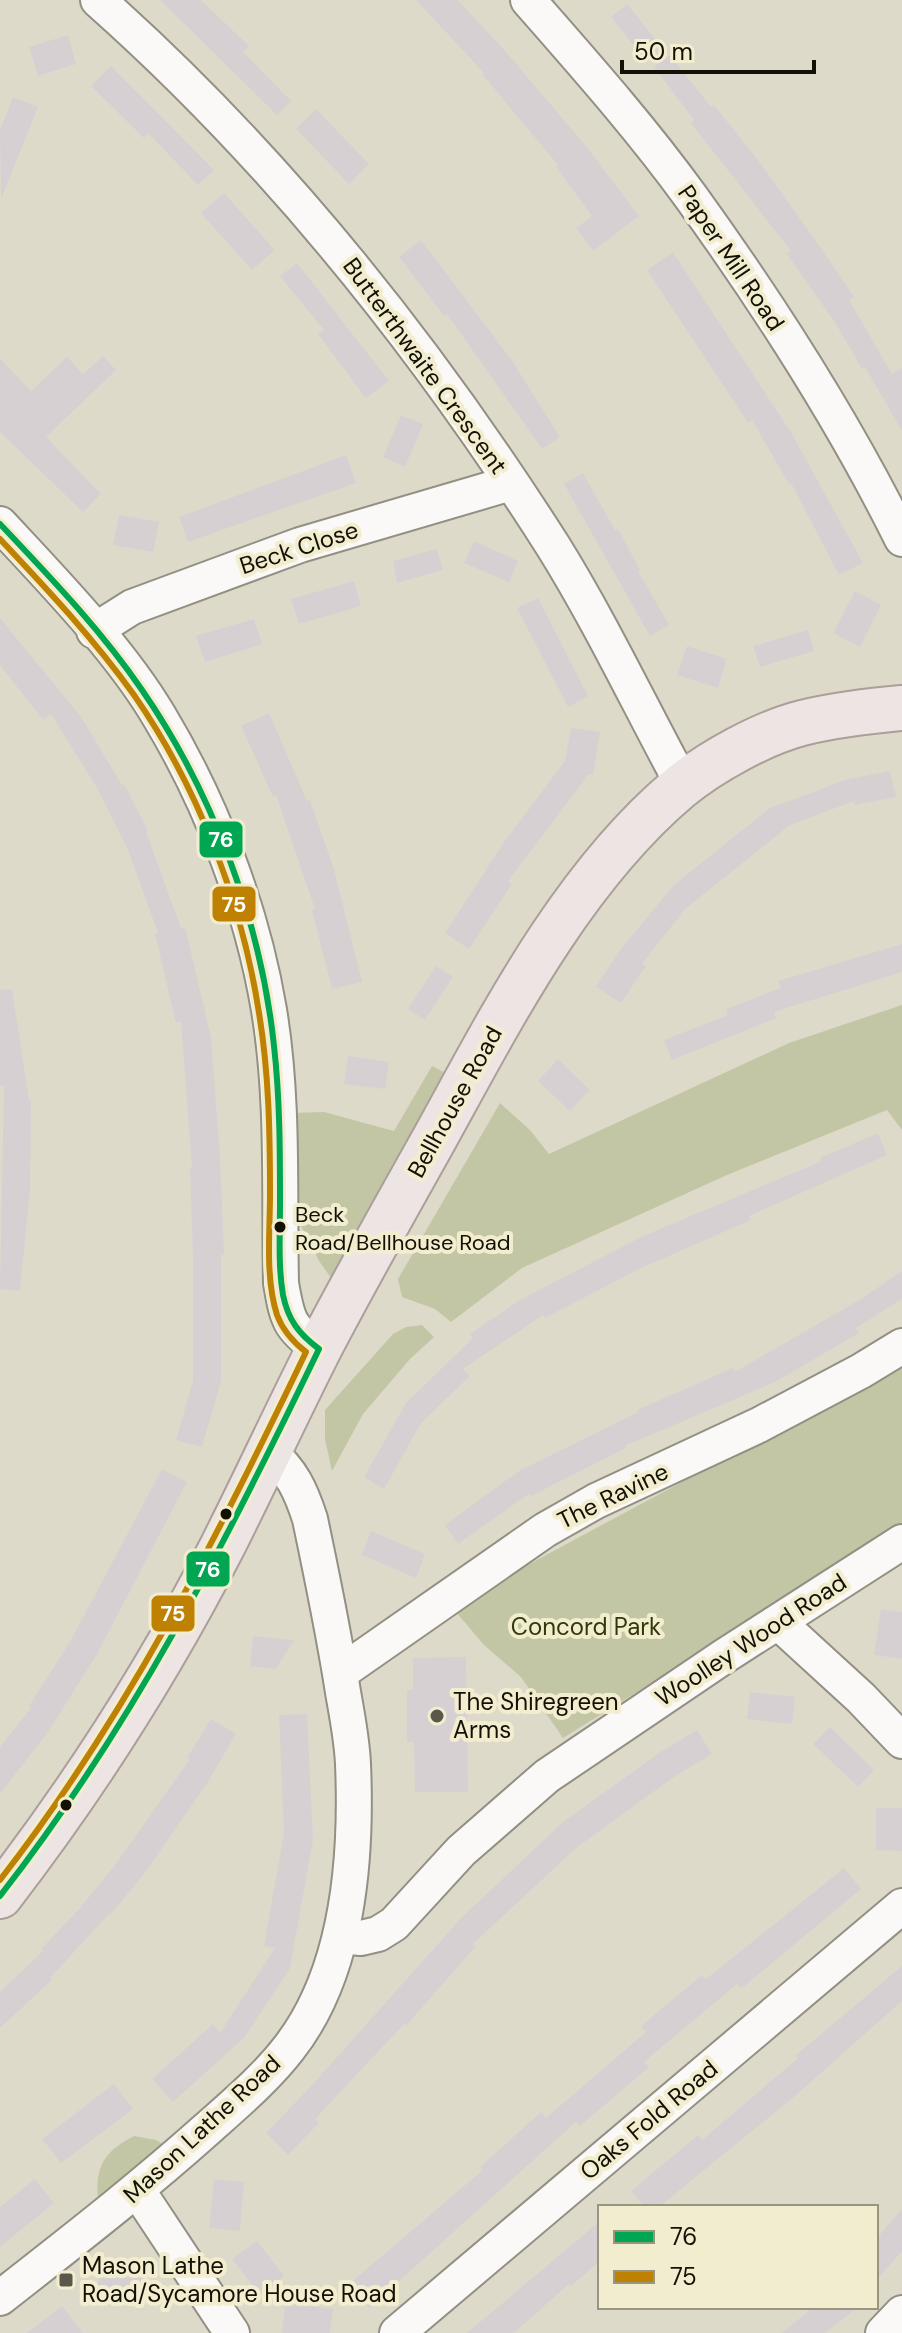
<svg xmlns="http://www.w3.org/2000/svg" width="902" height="2333" viewBox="0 0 902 2333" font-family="'DM Sans',sans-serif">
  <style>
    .green { fill: #c3c6a4 }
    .building { fill: #d7d0d3 }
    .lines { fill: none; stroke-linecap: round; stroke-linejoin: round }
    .minor-casing { stroke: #928f83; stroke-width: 38 }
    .major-casing { stroke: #ac9e98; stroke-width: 48 }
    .minor { stroke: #faf9f7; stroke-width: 34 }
    .major { stroke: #ede5e4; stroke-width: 44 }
    .bus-1-casing { stroke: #f3edcf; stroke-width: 12 }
    .bus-2-casing { stroke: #f3edcf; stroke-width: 12 }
    .bus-1 { stroke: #00a651; stroke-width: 6 }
    .bus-2 { stroke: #be8102; stroke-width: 6 }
    .bus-dot { fill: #131106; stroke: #f3edcf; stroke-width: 3 }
    .poi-dot { fill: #5a574b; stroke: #f3edcf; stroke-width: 3 }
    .labels { text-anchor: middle; stroke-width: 8; stroke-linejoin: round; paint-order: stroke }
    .bus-label { font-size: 22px; fill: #131106; stroke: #f3edcf; text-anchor: start }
    .street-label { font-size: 24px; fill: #131106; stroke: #f3edcf }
    .park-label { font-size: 24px; fill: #33380a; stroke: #f3edcf }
    .poi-label { font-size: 24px; fill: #131106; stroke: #f3edcf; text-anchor: start }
    .line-badge { stroke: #f3edcf; stroke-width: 3 }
    .badge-label { font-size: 22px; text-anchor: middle; font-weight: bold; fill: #fff }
  </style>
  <rect width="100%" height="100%" fill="#dedaca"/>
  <path class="green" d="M902,1005V1130L887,1110L727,1175L522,1268L451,1322L435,1309L402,1297L398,1279L500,1103L530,1130L549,1154L789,1043Z
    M432,1066L455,1078L336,1285L319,1261L298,1220L293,1113L324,1112L394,1131Z
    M422,1325L434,1337L410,1359L363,1414L332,1471L325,1439V1410L393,1334L406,1327Z
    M902,1364V1527L563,1738L521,1677L484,1645L451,1606Z
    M134,2136L156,2140L164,2145L98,2198C95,2166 105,2151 134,2136Z"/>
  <path class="building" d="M160,0H201L249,46L243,52L291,101L277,115Z
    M416,0H458L507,53L585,145L639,216L593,251L576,228L592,216L556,167L558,165L482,74L484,73Z
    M627,4L656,40L640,53L611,17Z
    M68,35L76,64L38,76L29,47Z
    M670,55L711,107L714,105L761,164L823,251L854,297L849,300L892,374L902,368V431L865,367L862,369L836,324L787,254L791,251L691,123L694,120L654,67Z
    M111,66L214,170L198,185L149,134L144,138L91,86Z
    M13,97L38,107L1,199L0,130Z
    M316,109L369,164L349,184L296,129Z
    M224,193L275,250L252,270L201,213Z
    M421,240L511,359L560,437L542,449L447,314L444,316L399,257Z
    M673,252L792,434L863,563L839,575L791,483L789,484L752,420L748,423L647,270Z
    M297,263L389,381L366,398L318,334L324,330L280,276Z
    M103,356L116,370L46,437L101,494L83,512L0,432V358L31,391L67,357L83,374Z
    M401,415L423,424L405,467L383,457Z
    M346,455L356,483L188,542L179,517Z
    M583,473L615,530L618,529L640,570L638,571L669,625L650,636L564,484Z
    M119,515L159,522L153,552L113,545Z
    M474,541L518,561L509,582L464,563Z
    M437,549L443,570L397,583L393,561Z
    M354,581L361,606L299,624L291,599Z
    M855,591L881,605L860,647L833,633Z
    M538,598L588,696L568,707L517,608Z
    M0,618L81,717L122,785L124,784L148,831L146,832L181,928L185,927L211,1037L220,1158L224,1255H221V1381L202,1447L176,1440L193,1381V1259L190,1168H192L181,1022L176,1023L155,934L158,933L128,850L97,788L51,714L43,720L0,665Z
    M254,619L262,644L205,662L196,636Z
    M808,630L814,651L760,667L753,646Z
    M687,646L727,659L718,688L677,675Z
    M269,713L307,801L310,800L334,869L362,982L332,989L312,910L315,909L293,845L276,795L273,797L241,726Z
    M571,728L600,732L593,775L589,774L508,881L512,884L469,949L445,933L504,842L565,761Z
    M890,771L896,797L855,805L854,801L790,825L685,909L642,964L646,966L621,1003L596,987L620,950L674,885L770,808L848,779Z
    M902,944V972L774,1012L776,1018L672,1060L664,1040L728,1015L726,1009L781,988L778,981Z
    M436,966L453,977L425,1020L408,1009Z
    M12,989L29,1100H31L30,1189L20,1291L0,1289L4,1086H0V990Z
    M348,1056L389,1062L385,1089L344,1084Z
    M558,1059L590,1090L570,1111L538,1081Z
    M878,1133L887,1155L749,1216L751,1220L639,1269L545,1318L543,1315L463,1369L470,1376L421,1423L384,1489L364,1477L406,1403L473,1338L470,1334L520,1300L641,1237L822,1161L820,1158Z
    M902,1271V1299L856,1328L859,1333L775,1382L625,1446L626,1448L531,1496L530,1493L458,1544L445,1525L519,1471L638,1412L637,1410L733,1368L735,1372L861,1299Z
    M162,1469L187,1482L96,1656L48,1732L0,1794V1747L31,1708L29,1706L71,1640Z
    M371,1531L425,1554L416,1578L362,1555Z
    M881,1609L902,1612V1659L874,1655Z
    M253,1636L273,1638L294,1640L276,1669L250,1666Z
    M466,1657L468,1792H415L414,1742H407V1690H413V1658Z
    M750,1692L795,1697L792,1724L747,1719Z
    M307,1714L313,1840L290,1968L244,2038L173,2102L152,2079L213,2024L220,2033L275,1948L264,1946L284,1832L279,1715Z
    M211,1719L236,1734L206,1785L144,1874L110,1915L109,1914L50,1978L52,1980L0,2028V1992L43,1951L41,1949L80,1908L115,1865L190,1759L187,1758Z
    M830,1727L874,1770L858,1787L813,1744Z
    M697,1730L712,1754L674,1777L576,1848L473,1944L476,1946L406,2026L404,2024L315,2119L319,2123L288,2155L266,2133L314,2083L461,1918L563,1822L662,1751Z
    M876,1808H902V1851L876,1850Z
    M844,1868L861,1889L741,1989L737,1984L644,2062L649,2067L580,2126L576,2122L369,2308L349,2284L483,2170L480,2167L541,2112L546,2118L646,2032L641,2026L672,2000L702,1975L706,1979Z
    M902,1966V2001L795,2096L659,2207H645L631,2191L698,2135L702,2140L798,2058L795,2056Z
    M114,2084L133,2109L61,2163L42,2139Z
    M35,2179L54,2203L0,2247V2207Z
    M214,2179L244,2182L240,2231L209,2228Z
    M902,2209V2251L876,2281V2239Z
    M600,2221V2261L571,2286L569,2284L514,2333H467Z
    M257,2241L284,2276L260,2295L232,2259Z
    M99,2271L144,2276L141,2306L96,2302Z
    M285,2303L333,2309L330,2333H282Z
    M62,2306L83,2333H27Z
    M814,2307H858L825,2333H781Z"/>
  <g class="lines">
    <g class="minor-casing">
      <path id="minor" d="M98,0C276,158 425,345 553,546C601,623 640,706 683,785
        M528,0C584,64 641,128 691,197C769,305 843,420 902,539
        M0,524C52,580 120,650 159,716C212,804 252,909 269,1010C284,1100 279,1193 281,1283C287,1319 289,1328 319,1349
        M94,631L132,607L300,545L511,483
        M779,1623L861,1698L902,1741
        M340,1673L545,1530L596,1501L759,1425L861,1371L902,1346
        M340,1936L361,1938L378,1934L394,1924L461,1851L547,1776L723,1657L902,1542
        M138,2191L232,2333
        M0,2298C70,2243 140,2189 207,2129C235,2104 266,2078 289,2048C349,1971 357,1858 353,1764C352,1740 347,1715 343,1692C334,1634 322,1576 310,1519C301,1491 292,1471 269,1452
        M397,2333L902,1906
        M883,2333L902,2313"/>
    </g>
    <g class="major-casing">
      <path id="major" d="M0,1896C84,1787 158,1671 221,1549C255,1482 286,1414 320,1347C356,1278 394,1211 432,1143C500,1020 570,880 679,788C710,762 763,733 802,723C835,715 869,711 902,708"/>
    </g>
    <use href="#minor" class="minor"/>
    <use href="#major" class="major"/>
    <g class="bus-1-casing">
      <path id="bus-1" d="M0,524C50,577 101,630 142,690C213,793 261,922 274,1046C280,1099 280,1152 280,1204C280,1234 278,1266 283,1295C288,1320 299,1334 319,1349C225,1544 134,1724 0,1896"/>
    </g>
    <g class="bus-2-casing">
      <path id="bus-2" d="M0,539C47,589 94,639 134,695C198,787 242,902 259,1013C269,1073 270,1134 270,1194C270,1233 265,1277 277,1315C283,1331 293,1342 306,1352C218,1536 126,1718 0,1880"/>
    </g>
    <use href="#bus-1" class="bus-1"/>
    <use href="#bus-2" class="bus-2"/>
  </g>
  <g class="bus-dot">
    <circle cx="280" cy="1227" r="7"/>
    <circle cx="226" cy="1514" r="7"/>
    <circle cx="66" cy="1805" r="7"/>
  </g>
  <g class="poi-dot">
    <circle cx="437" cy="1716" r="8"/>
    <rect x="58" y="2272" width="16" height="16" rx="4"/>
  </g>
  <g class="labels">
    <g class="bus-label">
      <text x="295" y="1222">Beck<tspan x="295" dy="28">Road/Bellhouse Road</tspan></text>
    </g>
    <g class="street-label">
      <text transform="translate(731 258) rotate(56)" y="8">Paper Mill Road</text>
      <text transform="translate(425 366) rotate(54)" y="8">Butterthwaite Crescent</text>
      <text transform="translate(299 548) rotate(-18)" y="8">Beck Close</text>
      <text transform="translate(455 1102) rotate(-61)" y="8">Bellhouse Road</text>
      <text transform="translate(613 1496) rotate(-26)" y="8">The Ravine</text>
      <text transform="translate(751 1640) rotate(-33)" y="8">Woolley Wood Road</text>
      <text transform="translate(649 2120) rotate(-40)" y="8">Oaks Fold Road</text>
      <text transform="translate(202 2129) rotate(-43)" y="8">Mason Lathe Road</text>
    </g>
    <g class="park-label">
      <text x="586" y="1635">Concord Park</text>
    </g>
    <g class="poi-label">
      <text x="453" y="1710">The Shiregreen<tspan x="453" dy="28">Arms</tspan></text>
      <text x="82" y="2274">Mason Lathe<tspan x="82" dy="28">Road/Sycamore House Road</tspan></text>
    </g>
  </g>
  <g class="line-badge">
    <rect x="198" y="820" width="46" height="39" rx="8" fill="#00a651"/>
    <rect x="211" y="885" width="46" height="38" rx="8" fill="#be8102"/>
    <rect x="185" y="1550" width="46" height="38" rx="8" fill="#00a651"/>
    <rect x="150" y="1594" width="46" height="39" rx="8" fill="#be8102"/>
  </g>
  <g class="badge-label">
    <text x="221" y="847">76</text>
    <text x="234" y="912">75</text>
    <text x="208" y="1577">76</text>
    <text x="173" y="1621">75</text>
  </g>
  <rect x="598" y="2205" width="280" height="104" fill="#f3edcf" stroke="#99957f" stroke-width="2"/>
  <rect x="614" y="2231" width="40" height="12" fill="#00a651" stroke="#99957f" stroke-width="2"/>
  <text x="670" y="2245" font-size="24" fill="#131106">76</text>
  <rect x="614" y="2271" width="40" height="12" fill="#be8102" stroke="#99957f" stroke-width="2"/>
  <text x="670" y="2285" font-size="24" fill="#131106">75</text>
  <path d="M622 60v12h192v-12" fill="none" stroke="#131106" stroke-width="4"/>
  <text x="634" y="60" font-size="24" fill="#131106" stroke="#f3edcf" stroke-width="6" paint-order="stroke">50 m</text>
</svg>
